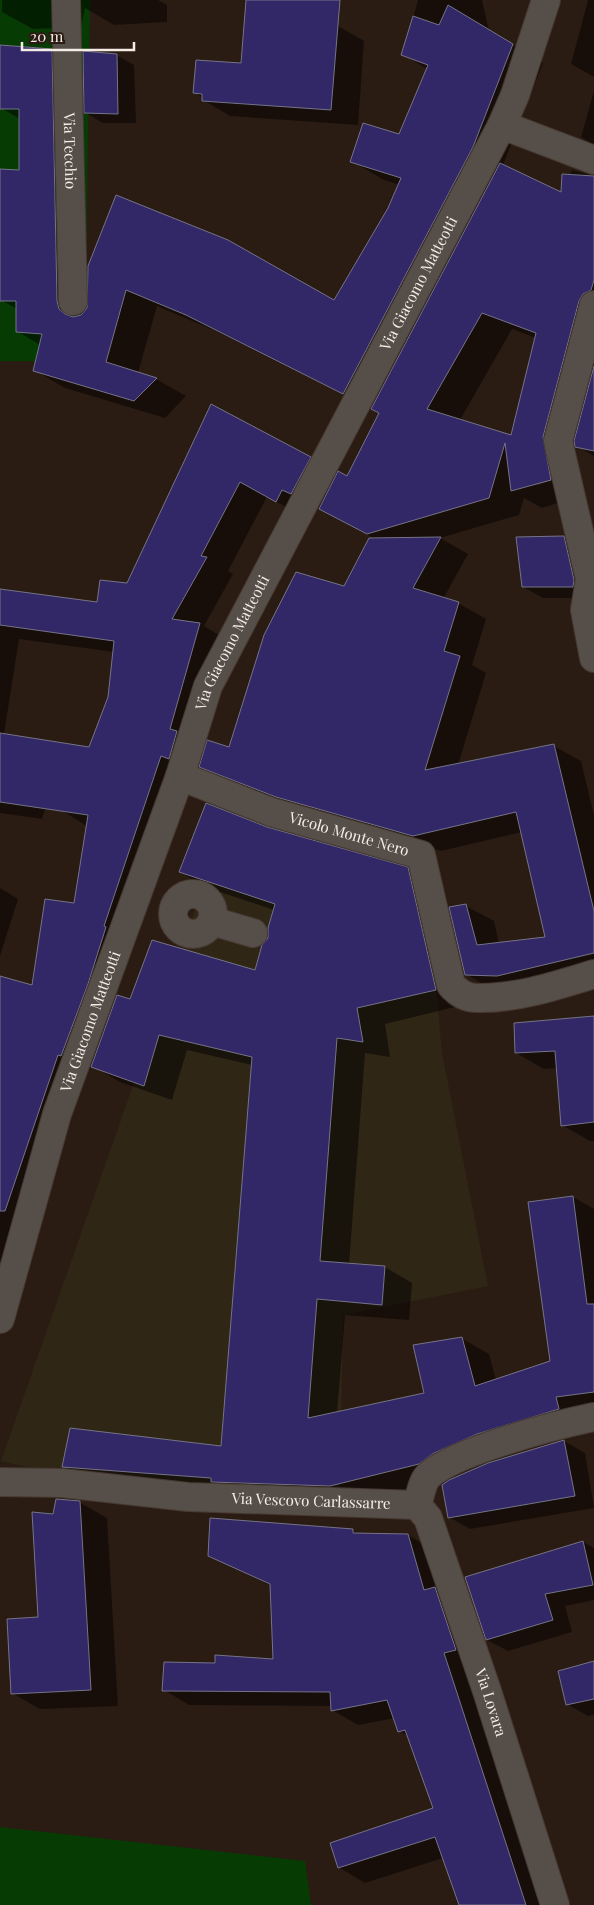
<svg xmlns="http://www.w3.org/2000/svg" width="594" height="1905" viewBox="0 0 594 1905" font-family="'Playfair Display',serif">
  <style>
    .commercial { fill: #2f2616 }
    .green { fill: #073b04 }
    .shadow { fill: #0007; fill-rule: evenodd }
    .building { fill: #322767; stroke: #757487; fill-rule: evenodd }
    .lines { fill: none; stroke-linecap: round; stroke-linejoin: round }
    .minor-casing { stroke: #473931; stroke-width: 30 }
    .minor { stroke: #554e49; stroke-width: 28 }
    .labels { text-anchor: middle; stroke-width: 4.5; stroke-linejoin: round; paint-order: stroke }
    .street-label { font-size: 15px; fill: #f6ece6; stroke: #2b1c13 }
  </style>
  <rect width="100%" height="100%" fill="#2b1c13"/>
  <path class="commercial" d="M231,807L413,862L433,957L442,1053L488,1286L343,1315L340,1488L217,1487L58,1474L1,1461Z"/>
  <path class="green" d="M0,0H90L85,362L0,361Z
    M0,1827L305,1861L311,1905H0Z"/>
  <path class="shadow" d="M2,0H158L167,5V22L114,25L85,8L81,27L33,29L2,12Z
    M418,0H482L489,31L543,63L503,165L562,194L572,170L594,176V456L575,445L572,455L580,496L542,508L524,498L519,515L440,538L468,554L443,599L458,603L486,619L472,665L486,673L458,765L554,746L581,761L594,815V975L493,990L466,974V906L494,921L499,944L546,938L522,832L441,851L305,812L228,782L199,765L196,773L189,770L116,995L130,1001L256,971L269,937L274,910L208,888L180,872L266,828L407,869L435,885L463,1005L385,1024L390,1057L365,1053L349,1265L385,1267L412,1283L409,1320L345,1315L337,1413L425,1394L461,1338L489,1354L496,1380L551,1362L573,1197L594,1209V1411L505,1449L447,1479L359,1502L91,1483L64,1467L222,1447L252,1065L187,1050L172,1100L120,1082L91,1065L89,1071L85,1069L0,1327V977L33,987L75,904L87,826L61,810L90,749L109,697L114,652L19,639L4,734L62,754L42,819L0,813V590L98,604L128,584L212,406L348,478L381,413L218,332L157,306L138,373L156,379L186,396L165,418L65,388L34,370L40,345L17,331V309L1,300L0,170L20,171V119L1,108L51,50L82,68L87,278L335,301L389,209L399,185L382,179L352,161L400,135L427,69L403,54ZM512,329L536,338L512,436L460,420ZM557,477V479L537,485V482ZM267,497L304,516L310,505L319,508L377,540L230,748L206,749L197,744L227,640L204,626L233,574L228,571Z
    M588,0H594V77L571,64Z
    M338,26L364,41L358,125L230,116L203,100V98L194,92L242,64Z
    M116,55L134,65L136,123H103L86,113Z
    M594,91V145L581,137Z
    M564,537L584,549L593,598H543L523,587Z
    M0,888L18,899L0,956Z
    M594,1017V1141H590L562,1125L558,1068L544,1069L516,1053Z
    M564,1441L585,1453L594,1508L470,1529L449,1517Z
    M79,1502L107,1518L118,1706L40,1709L12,1693L39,1618L54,1516Z
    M352,1530L359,1534L408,1535L434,1550L546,1905H458L460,1904L443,1858L365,1883L340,1868L332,1844L435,1809L409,1736L399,1731L395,1718L358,1725L332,1710V1706L189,1705L164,1690L216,1665L274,1660L271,1586L210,1555Z
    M583,1542L594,1548V1600L565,1606L572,1632L508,1651L487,1640L466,1578Z
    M594,1662V1715L588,1716L567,1704Z"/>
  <path class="building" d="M246,0H340L331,110L202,101V94L193,93L196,60L241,63Z
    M448,5L513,44L473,147L343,394L186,315L126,290L106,362L157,378L134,401L33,371L42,334L16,332V301H0V169L19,170V109H0V45L52,49L57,301L59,309L65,314L73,317L81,315L87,308L88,266L116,195L228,240L334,300L388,208L401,178L350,162L363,123L399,134L428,65L401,55L413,16L439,25Z
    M83,51L117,54L118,114L84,113Z
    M500,163L561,192L562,174L594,176V280L591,290L583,294L579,301L543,437L551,480L511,491L505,443L489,498L367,534L319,509L338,471L347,476L379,413L371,409ZM482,313L536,333L511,435L427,409Z
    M594,366V451L575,447L574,441Z
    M211,404L311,457L291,494L282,490L276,502L240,482L201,556L207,557L172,619L200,623L170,729L177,731L169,759L161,756L104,926L106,927L88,984L61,1056L58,1055L5,1211H0V976L32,985L45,899L74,903L88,815L0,802V733L89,747L108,697L114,641L0,625V589L97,602L100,580L127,583Z
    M564,536L574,580L573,587H522L516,537Z
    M441,537L413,588L459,602L444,651L460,656L425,770L554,744L594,911V953L497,976L465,975L449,907L466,904L477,945L545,937L516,812L413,836L276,797L199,767L207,740L229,747L264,635L296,572L344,586L369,538Z
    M206,803L267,827L408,867L436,990L357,1008L363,1042L337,1038L320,1261L385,1266L382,1305L317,1299L308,1418L424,1393L413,1345L462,1337L475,1386L550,1361L528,1202L573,1196L587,1304H594V1392L556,1397L559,1409L477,1434L434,1453L419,1464L330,1486L211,1482V1478L62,1467L70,1428L221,1446L252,1057L159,1035L144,1086L91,1067L117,995L130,999L152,940L255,970L262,945L268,938V928L275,904L179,872Z
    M594,1016V1122L561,1126L555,1051L515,1053L514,1023Z
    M564,1440L575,1496L448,1518L442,1485L449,1480L488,1463Z
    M56,1499L80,1501L91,1690L11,1694L7,1619L38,1617L32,1512L53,1514Z
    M210,1518L353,1529V1533L408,1534L424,1590L435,1587L456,1650L444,1653L526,1905H459L435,1837L338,1868L330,1843L433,1808L405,1730L398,1732L387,1700L331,1711L330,1692L162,1691L164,1662L215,1663V1655L273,1659L270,1584L208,1556Z
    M583,1541L593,1585L545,1594L553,1620L486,1640L465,1577Z
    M594,1661V1699L566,1705L558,1671Z"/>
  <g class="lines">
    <g class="minor-casing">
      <g id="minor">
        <path id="s1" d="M66,0L73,301"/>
        <path d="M502,125L594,160"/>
        <path d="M594,305L558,441L590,579L585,610L594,658"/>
        <path id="s2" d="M180,776L271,812L421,855L451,985C458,993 466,998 477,998C516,999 558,985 594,974"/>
        <circle cx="193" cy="914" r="20"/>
        <path d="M212,921L253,933"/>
        <path id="s3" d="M0,1319L57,1114L180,776L208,686L502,125L515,95L546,0"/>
        <path id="s4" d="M0,1482L62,1483L188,1497L417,1505"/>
        <path id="s5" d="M417,1505L428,1518L487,1691L555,1905"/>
        <path d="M417,1505C420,1497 422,1482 428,1476C455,1451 556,1425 594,1417"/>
      </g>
    </g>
    <use href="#minor" class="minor"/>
  </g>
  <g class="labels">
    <g class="street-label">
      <text dy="5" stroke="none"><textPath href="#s1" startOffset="151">Via Tecchio</textPath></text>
      <text dy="5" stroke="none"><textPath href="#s3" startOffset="1121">Via Giacomo Matteotti</textPath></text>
      <text dy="5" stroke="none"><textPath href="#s3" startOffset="716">Via Giacomo Matteotti</textPath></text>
      <text dy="5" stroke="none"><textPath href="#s2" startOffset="179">Vicolo Monte Nero</textPath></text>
      <text dy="5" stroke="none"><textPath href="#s3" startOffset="311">Via Giacomo Matteotti</textPath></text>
      <text dy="5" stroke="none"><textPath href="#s4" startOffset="312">Via Vescovo Carlassarre</textPath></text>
      <text dy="5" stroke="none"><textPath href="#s5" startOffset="212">Via Lovara</textPath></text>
    </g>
  </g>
  <path d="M22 42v8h112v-8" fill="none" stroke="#f6ece6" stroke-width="2.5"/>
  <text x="30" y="42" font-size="15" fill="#f6ece6" stroke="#2b1c13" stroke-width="4" paint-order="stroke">20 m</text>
</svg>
